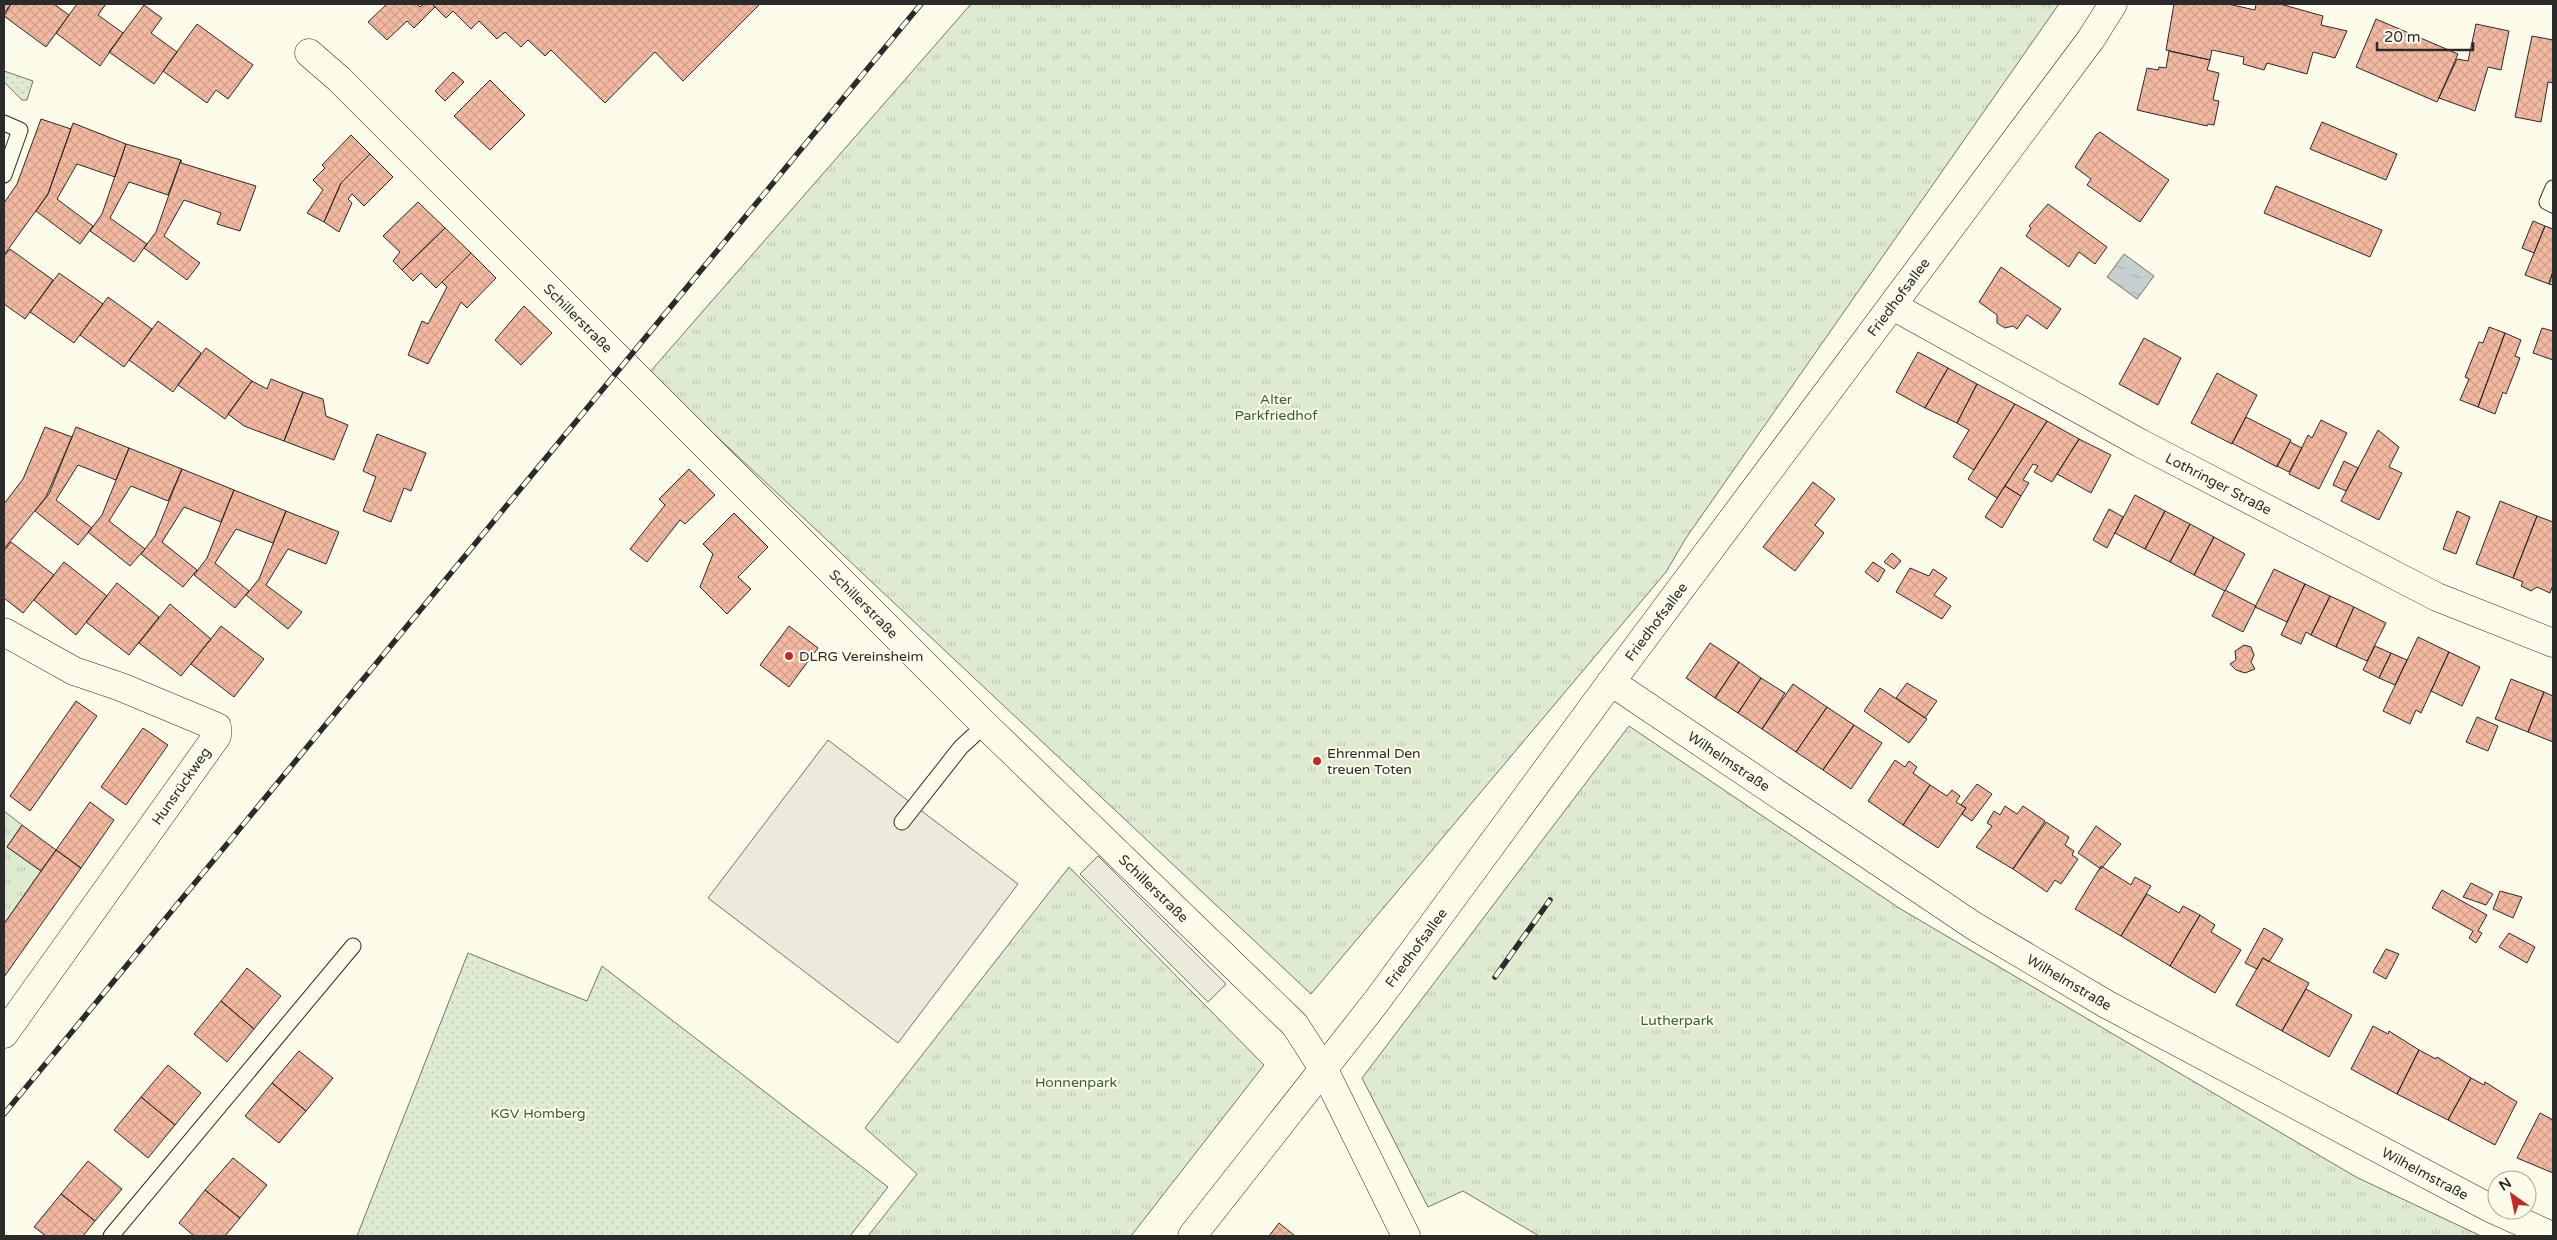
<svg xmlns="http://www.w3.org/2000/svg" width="2557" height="1240" viewBox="0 0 2557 1240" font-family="'Varela Round',sans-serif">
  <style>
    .grass { fill: url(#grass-dots); stroke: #74746e }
    .park { fill: url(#park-tufts); stroke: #74746e }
    .parking { fill: #eceadb; stroke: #74746e }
    .water { fill: url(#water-ripples); stroke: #74746e }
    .building { fill: url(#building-cross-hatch); stroke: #2b2b2b }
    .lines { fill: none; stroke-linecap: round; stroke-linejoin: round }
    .service-casing { stroke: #2b2b2b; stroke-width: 17 }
    .minor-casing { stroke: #2b2b2b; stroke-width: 29 }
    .service { stroke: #fdfbea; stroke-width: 15 }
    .minor { stroke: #fdfbea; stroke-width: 28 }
    .rail-casing { stroke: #2b2b2b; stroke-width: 5.5 }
    .rail { stroke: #fdfbea; stroke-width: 4; stroke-dasharray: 11; stroke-linecap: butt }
    .poi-dot { fill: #c62828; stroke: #fdfbea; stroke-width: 2 }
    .labels { text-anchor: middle; stroke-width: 4; stroke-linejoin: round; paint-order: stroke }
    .street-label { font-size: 14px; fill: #2b2b2b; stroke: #fdfbea }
    .park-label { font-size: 14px; fill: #34623c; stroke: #fdfbea }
    .poi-label { font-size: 14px; fill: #2b2b2b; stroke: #fdfbea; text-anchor: start }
  </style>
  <defs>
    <pattern id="grass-dots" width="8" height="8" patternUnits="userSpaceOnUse" patternTransform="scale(1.25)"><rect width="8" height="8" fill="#deebd1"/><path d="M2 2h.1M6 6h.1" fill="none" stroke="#bfcab4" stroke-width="1.8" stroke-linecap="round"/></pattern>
    <pattern id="park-tufts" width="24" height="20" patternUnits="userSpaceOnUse" patternTransform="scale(1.25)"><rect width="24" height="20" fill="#deebd1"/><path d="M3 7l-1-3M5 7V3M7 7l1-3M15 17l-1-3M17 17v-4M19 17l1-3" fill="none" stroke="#bfcab4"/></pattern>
    <pattern id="water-ripples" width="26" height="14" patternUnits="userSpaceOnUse" patternTransform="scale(1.25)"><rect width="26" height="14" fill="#c7d0d0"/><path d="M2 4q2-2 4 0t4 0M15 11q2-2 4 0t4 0" fill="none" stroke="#abb3b3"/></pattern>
    <pattern id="building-cross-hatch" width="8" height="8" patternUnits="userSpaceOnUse" patternTransform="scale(1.25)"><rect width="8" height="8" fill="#f2b8a0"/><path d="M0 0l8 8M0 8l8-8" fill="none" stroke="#d09e8a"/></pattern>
  </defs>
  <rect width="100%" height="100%" fill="#fdfbea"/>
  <path class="grass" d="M4,71L33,81L27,100H22L4,82Z
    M468,953L587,1001L602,966L888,1187L850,1236H357Z"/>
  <path class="park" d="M971,4H2059L1686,538L1666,572L1311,994L649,373Z
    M1629,726L1899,908L2356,1177L2481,1236H1539L1463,1191L1428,1207L1362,1078Z
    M4,811L22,825L7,847L41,871L4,924Z
    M1069,867L1264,1065L1131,1236H868L917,1174L865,1128Z"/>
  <path class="parking" d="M828,740L1018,884L898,1043L708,898Z
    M1098,856L1226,984L1208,1002L1080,874Z"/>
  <path class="water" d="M2124,254L2154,276L2137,299L2107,277Z"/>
  <path class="building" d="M4,4H11L4,13Z
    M11,4H54L69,15L46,47L4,16Z
    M77,4H106L98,15L123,33L100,66L56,33Z
    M387,4H417L420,7L424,4H432L435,7L414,28L407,21L387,40L368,22Z
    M432,4H760L683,81L655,52L605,103L551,50L545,56L528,40L521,47L505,32L497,39L479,21L471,29L453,11L446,18Z
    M2174,4H2228L2255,10L2256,4H2280L2323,16L2321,25L2347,31L2335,58L2313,52L2307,74L2267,63L2264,70L2243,64L2244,57L2212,50L2210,60L2166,50Z
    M144,5L162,18L151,33L177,52L154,84L109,52Z
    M2376,19L2458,54L2437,102L2356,67Z
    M197,24L253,65L228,99L216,90L207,103L163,71Z
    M2476,24L2509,31L2501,70L2488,67L2475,111L2439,98L2457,59L2468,61Z
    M2532,36L2553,40V83L2548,82L2541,122L2515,117Z
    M2169,51L2210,60L2207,70L2219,73L2213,100L2219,101L2214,125L2208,124L2207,126L2137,110L2147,68L2158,70L2159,67L2166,68Z
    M453,72L464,82L445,101L435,91Z
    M490,80L525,115L490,150L454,116Z
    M41,119L71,129L48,194L4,255V203L17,184Z
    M2322,122L2397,154L2386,180L2310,149Z
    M73,123L126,144L115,177L77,164L57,199L93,226L80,244L36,211L48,194Z
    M2100,132L2169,180L2140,222L2087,185L2091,179L2075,167L2096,135Z
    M351,135L370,154L341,183L324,222L307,213L323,190L313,180L325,168L322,165Z
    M126,144L181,160L168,195L129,182L110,218L147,244L134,262L90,231L102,214Z
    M370,154L393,177L364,206L352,194L348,199L352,203L339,232L324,222L341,183Z
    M181,160V163L256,186L240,231L217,224L221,213L184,200L164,236L200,263L187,280L144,248L156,232Z
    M2276,186L2382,230L2370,257L2264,213Z
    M418,202L445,228L402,270L393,261L400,252L383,236Z
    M2048,204L2107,247L2095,264L2079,252L2069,267L2026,236L2031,228L2029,226Z
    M2533,221L2545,226L2534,253L2522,248Z
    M2545,226L2553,229V271L2549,284L2525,275Z
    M445,228L471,253L436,288L421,273L413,281L402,270Z
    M10,249L53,280L25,319L4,304V256Z
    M471,253L496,278L467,308L461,302L428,364L408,355L422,321L428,324L447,287L442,282Z
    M2001,267L2061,309L2047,329L2027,315L2017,329L2013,326L2005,328L1997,323V315L1979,302Z
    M2553,271V285L2549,284Z
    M59,273L103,304L74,343L30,312Z
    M108,297L152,329L124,367L80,335Z
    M524,306L552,333L521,365L495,340Z
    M158,321L201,353L173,392L129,360Z
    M2489,327L2505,333L2478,407L2460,400L2469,379L2465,377L2479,342L2483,343Z
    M2542,328L2553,331V360L2533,353Z
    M2505,333L2521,340L2515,356L2520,358L2506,394L2503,392L2495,414L2478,407Z
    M2144,338L2181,358L2158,405L2119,384Z
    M206,348L252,381L225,419L178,385Z
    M1918,352L1948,368L1925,408L1896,392Z
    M1948,368L1977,384L1957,423L1925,408Z
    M2217,373L2257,395L2232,444L2191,423Z
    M271,379L303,392L284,441L244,426L228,414L252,381L267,389Z
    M1977,384L2015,404L1974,470L1953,457L1969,430L1957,423Z
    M303,392L323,399L326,416L348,425L334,460L284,441Z
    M2015,404L2047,421L1997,498L1968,479Z
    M2246,417L2291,440L2277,467L2232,443Z
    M2321,420L2347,433L2319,489L2289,474L2308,435L2312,438Z
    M2047,421L2079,439L2052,482L2034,472L2038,466L2033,464L2023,480L2029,483L2021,496L2005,486Z
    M45,427L72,437L46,497L4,549V504L23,479Z
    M76,427L129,448L116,480L78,465L56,500L92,528L78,545L35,511L49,494Z
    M2378,430L2399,447L2389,467L2402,473L2379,520L2341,501Z
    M377,434L426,453L411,491L404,488L391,522L363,511L376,477L363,471Z
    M2079,439L2111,455L2091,493L2057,474Z
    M2290,442L2302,448L2289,472L2277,466Z
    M129,448L182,469L168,501L131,486L109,521L145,549L130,566L88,532L102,515Z
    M2344,461L2358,468L2346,491L2333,485Z
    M182,469L234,490L221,522L184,507L162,542L197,570L183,587L141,554L155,536Z
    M689,469L715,495L685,524L680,520L647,562L630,549L665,505L659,499Z
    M1813,482L1835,499L1815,525L1824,533L1795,571L1763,547Z
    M2005,486L2021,496L2002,528L1985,517Z
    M234,490L286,511L273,543L236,529L215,563L249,591L235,608L194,575L207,558Z
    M2135,495L2165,511L2145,549L2115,533Z
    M2500,501L2537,516L2513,578L2476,564Z
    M2109,509L2123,517L2107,548L2093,540Z
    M286,511L339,532L326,564L288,549L266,585L302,612L288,629L246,595L259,579Z
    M2165,511L2190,524L2170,562L2145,549Z
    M2457,511L2470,517L2456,554L2443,549Z
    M734,513L768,547L738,577L751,589L727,614L700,587L713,554L703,544Z
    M2537,516L2553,522V585L2550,593L2537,587L2531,591L2521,586L2523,582L2513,578Z
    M2190,524L2214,537L2194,575L2170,562Z
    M2214,537L2245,554L2225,591L2194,575Z
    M11,542L54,575L23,613L4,598V551Z
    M1892,553L1901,561L1894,569L1884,562Z
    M64,562L107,596L76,635L34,600Z
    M1873,562L1885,570L1878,582L1865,572Z
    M1910,568L1929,576L1933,569L1947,578L1934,595L1951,606L1942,619L1896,592Z
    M2274,569L2305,584L2287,622L2255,607Z
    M117,583L159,617L129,655L86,622Z
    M2305,584L2330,596L2311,635L2306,632L2301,644L2281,635Z
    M2225,590L2256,606L2243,632L2212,616Z
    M2330,596L2354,607L2336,647L2311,635Z
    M170,604L211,639L181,676L139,643Z
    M2354,607L2386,623L2367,661L2336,647Z
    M221,626L264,659L234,697L191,664Z
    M789,626L818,648L789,687L760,665Z
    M2418,637L2449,652L2421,713L2416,710L2410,724L2383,711Z
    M1710,643L1739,662L1715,698L1686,678Z
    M2244,645L2251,647L2254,655L2251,662L2255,669L2245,673L2236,670L2230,664L2236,660L2235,651Z
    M2375,646L2391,653L2379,678L2363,670Z
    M2449,652L2480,667L2462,706L2431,691Z
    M2391,653L2407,660L2395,685L2379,678Z
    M1739,662L1761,678L1738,713L1715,698Z
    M1761,678L1785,693L1762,729L1738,713Z
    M2511,679L2544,692L2528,732L2495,719Z
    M1907,683L1937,701L1925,718L1896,698Z
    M1793,684L1827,707L1796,752L1762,729Z
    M1880,688L1927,719L1909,743L1864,711Z
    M2544,692L2553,696V742L2528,732Z
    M76,701L97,716L30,811L10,796Z
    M1827,707L1854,725L1823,770L1796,752Z
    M2477,717L2498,726L2488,751L2466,742Z
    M1854,725L1882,743L1851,789L1823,770Z
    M143,728L168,745L126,805L101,787Z
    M1895,760L1905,767L1909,761L1917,767L1913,773L1930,785L1903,825L1868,801Z
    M1977,784L1992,794L1972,821L1962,814L1966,808L1961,805Z
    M1930,785L1947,796L1952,790L1960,796L1956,802L1966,808L1938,848L1903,825Z
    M90,802L114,820L81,868L56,850Z
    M2005,806L2017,814L2023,806L2045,821L2013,869L1976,847L1992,826L1987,823L1994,811L2000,815Z
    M2046,822L2069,837L2065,845L2074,851L2072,855L2078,859L2061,884L2055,880L2047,892L2013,869Z
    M22,825L56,850L41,871L7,847Z
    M2096,826L2121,844L2101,869L2078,853Z
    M56,850L81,868L4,977V924Z
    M2101,866L2131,885L2135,877L2151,886L2121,936L2075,909Z
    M2471,883L2493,894L2486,905L2463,897Z
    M2442,890L2487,915L2478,931L2482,933L2476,943L2469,938L2473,931L2432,908Z
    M2500,891L2522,897L2513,918L2493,909Z
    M2147,894L2179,913L2183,906L2200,915L2170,966L2121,936Z
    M2200,915L2215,925L2211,932L2241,950L2215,993L2170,966Z
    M2264,928L2283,939L2269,962L2263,958L2257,969L2245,963Z
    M2509,933L2535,947L2527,963L2499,947Z
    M2386,949L2399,954L2386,979L2373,972Z
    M2263,958L2309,983L2282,1031L2236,1005Z
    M247,968L281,996L254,1029L221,1001Z
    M2306,989L2352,1015L2329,1057L2282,1031Z
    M221,1001L254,1029L227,1062L194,1034Z
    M2373,1026L2388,1034L2389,1031L2419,1050L2397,1094L2351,1069Z
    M2419,1050L2436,1059L2437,1057L2471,1078L2448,1120L2397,1094Z
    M299,1051L333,1078L306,1111L272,1083Z
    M168,1065L201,1093L175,1125L141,1097Z
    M2471,1078L2484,1085L2485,1082L2517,1102L2495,1145L2448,1120Z
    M272,1083L306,1111L279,1143L245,1116Z
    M141,1097L175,1125L148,1158L114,1130Z
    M2540,1113L2553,1120V1173L2517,1158Z
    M233,1158L267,1185L240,1218L205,1190Z
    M88,1161L122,1189L95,1221L61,1194Z
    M205,1190L240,1218L225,1236H194L179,1223Z
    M61,1194L95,1221L83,1236H46L34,1227Z
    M1279,1223L1295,1236H1269Z"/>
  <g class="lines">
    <g class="service-casing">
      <path id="service" d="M4,123L20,130L4,175
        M2553,188L2547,202L2553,205
        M902,822L961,747L985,725
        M111,1236L353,946"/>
    </g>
    <g class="minor-casing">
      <g id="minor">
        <path id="s1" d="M309,53L339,79L985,725L1295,1025L1324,1070L1406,1236"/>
        <path id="s2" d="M1893,306L2140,443L2437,597L2553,643"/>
        <path d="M4,632L74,671L121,687L217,727V736L4,1034"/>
        <path id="s3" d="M1611,682L1974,926L2106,1004L2490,1208L2552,1236"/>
        <path id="s4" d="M1192,1236L1376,1002L1611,682L2091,39L2113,4"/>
      </g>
    </g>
    <use href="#service" class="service"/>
    <use href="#minor" class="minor"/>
    <g class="rail-casing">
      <path id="rail" d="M1495,977L1550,900
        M4,1114L921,4"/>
    </g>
    <use href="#rail" class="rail"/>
  </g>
  <g class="poi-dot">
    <circle cx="789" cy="656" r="5"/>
    <circle cx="1317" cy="761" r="5"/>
  </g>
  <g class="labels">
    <g class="street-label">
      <text dy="5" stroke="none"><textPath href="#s4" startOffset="1175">Friedhofsallee</textPath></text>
      <text dy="5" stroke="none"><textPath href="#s1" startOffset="378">Schillerstraße</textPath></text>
      <text dy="5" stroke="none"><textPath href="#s2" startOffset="371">Lothringer Straße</textPath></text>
      <text dy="5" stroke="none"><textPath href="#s1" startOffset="782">Schillerstraße</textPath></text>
      <text dy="5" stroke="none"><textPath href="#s4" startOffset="770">Friedhofsallee</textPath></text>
      <text dy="5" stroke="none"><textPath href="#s3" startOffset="142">Wilhelmstraße</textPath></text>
      <text transform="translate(181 786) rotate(-55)" y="5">Hunsrückweg</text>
      <text dy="5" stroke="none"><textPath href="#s1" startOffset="1188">Schillerstraße</textPath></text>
      <text dy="5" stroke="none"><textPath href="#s4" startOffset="365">Friedhofsallee</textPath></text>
      <text dy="5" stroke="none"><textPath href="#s3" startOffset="548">Wilhelmstraße</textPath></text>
      <text dy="5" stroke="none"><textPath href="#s3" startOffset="952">Wilhelmstraße</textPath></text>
    </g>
    <g class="park-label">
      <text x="1276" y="404">Alter<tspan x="1276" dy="16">Parkfriedhof</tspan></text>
      <text x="1677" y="1025">Lutherpark</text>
      <text x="1076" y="1087">Honnenpark</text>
      <text x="538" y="1118">KGV Homberg</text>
    </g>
    <g class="poi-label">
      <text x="799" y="661">DLRG Vereinsheim</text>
      <text x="1327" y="758">Ehrenmal Den<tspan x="1327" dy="16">treuen Toten</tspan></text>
    </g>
  </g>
  <rect width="2557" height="1240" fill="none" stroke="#2b2b2b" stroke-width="10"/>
  <g transform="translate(2512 1195) rotate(327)"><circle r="24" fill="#fdfbea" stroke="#a9a89e"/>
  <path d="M0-4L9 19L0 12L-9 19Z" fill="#c62828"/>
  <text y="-8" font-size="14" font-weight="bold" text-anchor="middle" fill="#2b2b2b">N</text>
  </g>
  <path d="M2377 42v8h96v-8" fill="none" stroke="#2b2b2b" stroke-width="2.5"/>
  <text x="2384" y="42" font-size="15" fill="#2b2b2b" stroke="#fdfbea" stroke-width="4" paint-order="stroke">20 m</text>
</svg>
